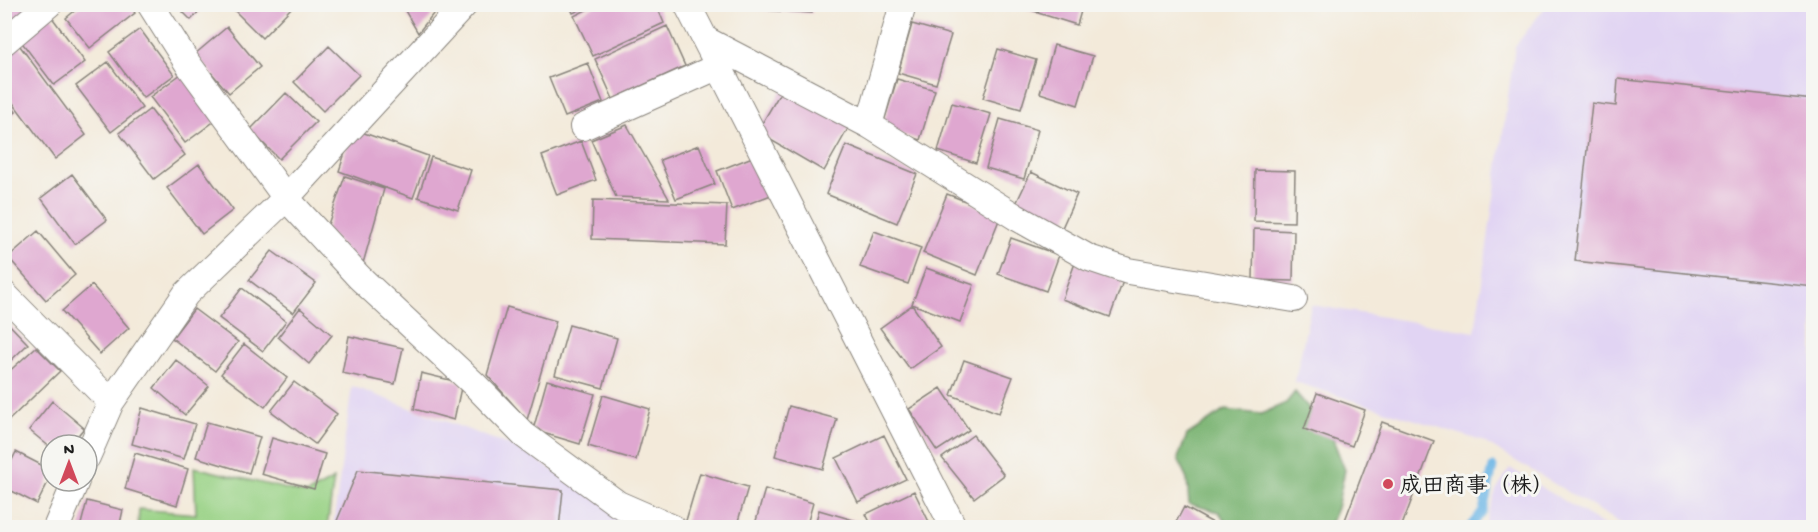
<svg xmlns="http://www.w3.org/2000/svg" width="1818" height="532" viewBox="0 0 1818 532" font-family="'Gochi Hand','Klee One',sans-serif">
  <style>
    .built { fill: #e1d4f3 }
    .green { fill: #99d285; stroke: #5a7750; stroke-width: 1.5 }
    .forest { fill: #7ab472; stroke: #4b6847; stroke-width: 1.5 }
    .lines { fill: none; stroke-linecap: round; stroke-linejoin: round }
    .stream { stroke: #6eb7e6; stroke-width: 9 }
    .building { fill: #dfa7d0 }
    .street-casing { stroke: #88837b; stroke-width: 28 }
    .street { stroke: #fff; stroke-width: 26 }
    .poi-dot { fill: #d1495b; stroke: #f6f6f2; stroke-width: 2 }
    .labels { text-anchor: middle; stroke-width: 6; stroke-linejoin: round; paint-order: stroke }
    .poi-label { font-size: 22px; font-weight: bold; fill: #1c1c1c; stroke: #f6f6f2; text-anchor: start }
  </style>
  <rect width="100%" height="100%" fill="#f6f6f2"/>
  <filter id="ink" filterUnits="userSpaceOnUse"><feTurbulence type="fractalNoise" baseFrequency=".0167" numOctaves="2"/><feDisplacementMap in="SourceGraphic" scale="12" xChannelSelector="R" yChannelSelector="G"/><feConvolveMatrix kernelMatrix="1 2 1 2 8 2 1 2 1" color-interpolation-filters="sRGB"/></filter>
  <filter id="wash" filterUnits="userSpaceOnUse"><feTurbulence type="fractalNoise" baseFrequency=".008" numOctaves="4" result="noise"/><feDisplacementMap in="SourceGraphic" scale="24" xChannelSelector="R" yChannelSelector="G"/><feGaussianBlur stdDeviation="1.35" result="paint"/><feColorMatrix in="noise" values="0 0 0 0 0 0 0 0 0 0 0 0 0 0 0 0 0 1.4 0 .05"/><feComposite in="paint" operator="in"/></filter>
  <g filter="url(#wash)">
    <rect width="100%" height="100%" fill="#f3eada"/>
    <path class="built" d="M1758,4L1813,5V527H1627L1482,441L1295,382L1311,305L1475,332L1515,46L1547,5H1594L1678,10L1750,9Z
      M352,386L522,450L603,503L657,528H333Z
      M1510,468L1607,527H1482L1485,524L1496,490Z"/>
    <path class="green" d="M194,467L307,494L334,479L327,527H138L139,509L196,514Z"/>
    <path class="forest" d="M1295,392L1330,432L1345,470L1337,508L1329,527H1229L1219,512L1189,504L1187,480L1178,458L1187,435L1225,410L1261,414L1286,403Z"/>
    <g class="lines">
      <path class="stream" d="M1469,528L1483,511L1493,467"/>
    </g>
    <g id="blocks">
      <path class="building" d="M4,4H39L12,26L4,17Z
        M83,4H129L135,13L90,48L66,18Z
        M175,4H207L191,20Z
        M238,4H295L262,38L233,9Z
        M401,4H441L418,33Z
        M569,4H593L573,13Z
        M598,4H656L664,23L593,56L574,16Z
        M745,4H812V13L745,9Z
        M1013,4H1040L1037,12Z
        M1041,4H1083L1077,25L1038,13Z
        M51,16L85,62L54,85L20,40Z
        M912,24L951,35L936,84L898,73Z
        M667,26L685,66L613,99L595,59Z
        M227,27L260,67L229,93L195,54Z
        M140,29L174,75L143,98L109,52Z
        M17,42L86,135L55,159L4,91V51Z
        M1054,45L1093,56L1078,105L1040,93Z
        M329,46L359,75L323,111L294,82Z
        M998,49L1036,60L1021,109L983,98Z
        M108,62L142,108L111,132L76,86Z
        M588,63L603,102L565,117L549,78Z
        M181,74L216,120L185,143L150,97Z
        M897,79L935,90L920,140L882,128Z
        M1618,79L1814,100V287L1575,261L1592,103L1616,106Z
        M784,86L850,125L824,171L757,132Z
        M286,93L316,122L279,159L250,130Z
        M5,96L16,112L5,120Z
        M952,103L991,114L976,163L938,151Z
        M150,109L185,155L154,179L119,133Z
        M1000,119L1038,130L1024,179L986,168Z
        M627,125L669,199L616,197L591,140Z
        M353,129L428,156L413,198L339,171Z
        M581,141L596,180L557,195L542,156Z
        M699,145L715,184L676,199L660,160Z
        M846,145L917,174L897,223L826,194Z
        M755,156L771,195L732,210L717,171Z
        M431,157L471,170L458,210L418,197Z
        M199,164L233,210L202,234L167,188Z
        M1255,170L1295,171L1294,222L1254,221Z
        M1031,172L1077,194L1061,230L1014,208Z
        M72,174L107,220L75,244L41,198Z
        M345,176L384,189L362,267L326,230Z
        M947,194L1001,215L977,275L923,253Z
        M593,200L727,205L725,244L592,239Z
        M1254,229L1294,231L1293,281L1253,280Z
        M38,231L75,275L46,300L8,257Z
        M874,231L921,248L908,284L860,267Z
        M1011,238L1059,255L1046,291L998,274Z
        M272,251L316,283L293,313L249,280Z
        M1075,263L1123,281L1110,317L1062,299Z
        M926,268L974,285L960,322L912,304Z
        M92,285L129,328L100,354L62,311Z
        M242,288L286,321L263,351L219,318Z
        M912,305L941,347L910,369L880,328Z
        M507,307L556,321L527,420L487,375Z
        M300,308L332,335L309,364L278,337Z
        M194,309L238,342L215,371L172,338Z
        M4,319L28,344L4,367Z
        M569,325L617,338L603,388L555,375Z
        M349,336L403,348L395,384L342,373Z
        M244,344L287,378L265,407L221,374Z
        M36,347L60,371L8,421L4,418V376Z
        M176,360L209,386L185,415L154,388Z
        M964,360L1013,377L999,413L951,395Z
        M421,373L462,383L454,420L414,409Z
        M547,380L595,394L580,444L533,430Z
        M294,382L337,414L315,444L271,411Z
        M941,388L969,430L937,451L909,409Z
        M1317,393L1365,410L1352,446L1304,429Z
        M603,395L650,409L636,460L588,446Z
        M52,401L84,428L70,445H51V448L29,430Z
        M789,406L837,419L823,469L775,456Z
        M142,408L195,424L184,459L132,444Z
        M207,422L260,437L249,473L196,457Z
        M1382,422L1434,441L1401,528H1342Z
        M884,435L906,479L858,502L836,458Z
        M973,435L1004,475L974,498L942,458Z
        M272,438L325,454L314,489L261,474Z
        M16,452L51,470V476L37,504L4,487V476Z
        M135,453L188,469L177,505L125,489Z
        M358,470L563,490L559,528H334Z
        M700,473L748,487L736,528H699L685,524Z
        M765,489L813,503L806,528H754Z
        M914,491L932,528H873L866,514Z
        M87,501L123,510L119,528H80Z
        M1184,507L1222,528H1173Z
        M819,510L867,524L866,528H814Z"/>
    </g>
  </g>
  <g filter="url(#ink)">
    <use href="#blocks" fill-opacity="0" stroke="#88837b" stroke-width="1.5"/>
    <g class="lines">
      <g class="street-casing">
        <path id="street" d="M150,4L188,64L286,198L359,277L475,385L524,435L618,504L673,528
          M687,4L954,528
          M706,40L869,125L903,4
          M4,42L49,4
          M869,125L1016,217L1089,258L1128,271L1294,299
          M583,127L719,66
          M4,294L111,402
          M87,457L111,402L186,294L286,198L465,4
          M56,528L76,481"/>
      </g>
      <use href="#street" class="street"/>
    </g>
  </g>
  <circle class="poi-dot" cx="1388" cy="484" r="6"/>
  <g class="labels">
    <g class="poi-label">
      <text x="1400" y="492">成田商事（株）</text>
    </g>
  </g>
  <rect width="1818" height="532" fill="none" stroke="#f6f6f2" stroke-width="24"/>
  <g transform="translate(69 463)"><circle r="28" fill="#f6f6f2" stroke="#9f9f9c" stroke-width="1.5"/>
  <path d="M0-4.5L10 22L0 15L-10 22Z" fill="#d1495b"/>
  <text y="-9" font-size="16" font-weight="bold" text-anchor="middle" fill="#1c1c1c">N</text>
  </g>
</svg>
